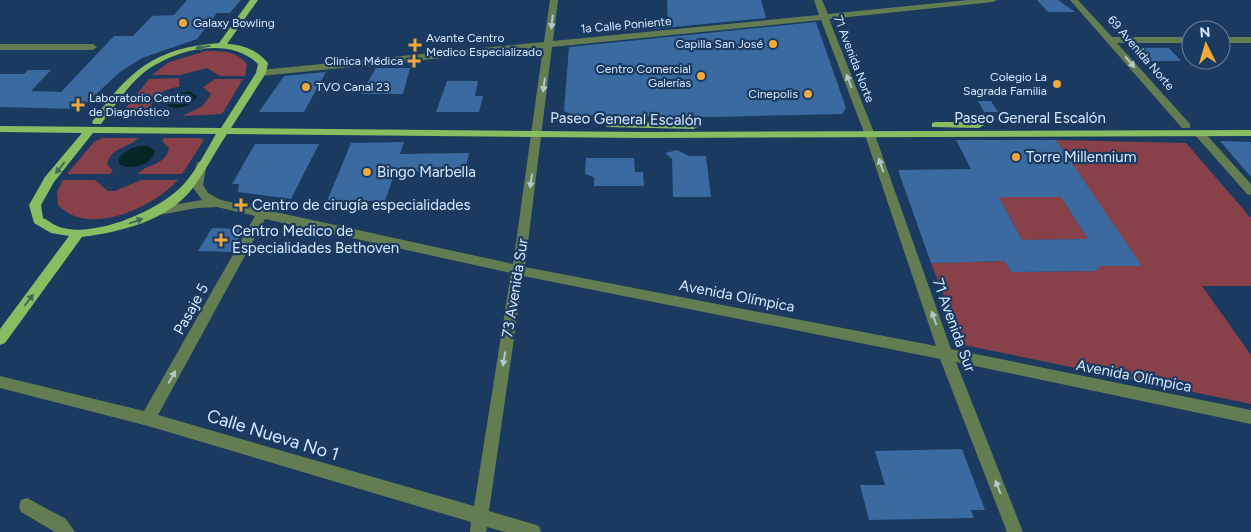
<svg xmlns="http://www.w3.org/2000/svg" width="1251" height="532" viewBox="0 0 1251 532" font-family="Figtree,sans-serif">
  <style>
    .green { fill: #884049 }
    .water { fill: #022726 }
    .building { fill: #3b6aa0; fill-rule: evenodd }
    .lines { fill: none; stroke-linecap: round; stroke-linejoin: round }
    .minor { fill: #627d51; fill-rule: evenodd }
    .major { fill: #88be61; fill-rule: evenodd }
    .oneway { fill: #b2c8cb }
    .oneway2 { fill: #416860 }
    .poi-dot { fill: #eea83c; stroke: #1b3a5f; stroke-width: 2 }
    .labels { text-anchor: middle; stroke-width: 4.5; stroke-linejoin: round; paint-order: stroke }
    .far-poi-label { font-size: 12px; fill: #d5e8ff; stroke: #1b3a5f; text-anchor: end }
    .far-street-label { font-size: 12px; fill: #d5e8ff; stroke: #1b3a5f }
    .street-label { font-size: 15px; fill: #d5e8ff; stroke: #1b3a5f }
    .poi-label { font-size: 15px; fill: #d5e8ff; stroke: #1b3a5f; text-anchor: start }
    .near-street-label { font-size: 18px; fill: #d5e8ff; stroke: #1b3a5f }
  </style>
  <rect width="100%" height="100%" fill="#1b3a5f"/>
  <path class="green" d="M206,51C222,51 237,51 247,64L245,76H220L207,68L180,75H152L169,62Z
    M179,78V87C168,88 152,94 151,108L158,113L156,116L121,114L149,79Z
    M215,79H243L222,114L182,116L203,106L211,94L203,87Z
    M103,138H138C128,149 111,146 107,165L113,170L110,174H67L94,142Z
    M164,138H200L204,140L182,174H138C147,163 166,166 169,148L162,141Z
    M1056,140L1186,143L1251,218V286H1202L1251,355V404L964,345L931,263L1005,261L1011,272L1095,271L1101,266H1141Z
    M63,180H95L108,191H115L141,180H178C153,207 89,238 58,205L57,192Z
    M999,197H1061L1088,239L1022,240Z"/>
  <path class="water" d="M189,91L197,96C192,107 175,112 166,104L170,96Z
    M148,146L155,150C154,165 130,171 119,164V158C126,149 137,145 148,146Z"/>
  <path class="building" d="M187,0H241L230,13H217L197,39L142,58L120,72L80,109L0,107V74H24L28,70H51L31,91L61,92L114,36H133L152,16L174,15Z
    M667,0H761L766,18L653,29L651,22L668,20Z
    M1037,0H1058L1075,12H1048Z
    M816,22L846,108L842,114L713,117L573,115L564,111L569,47Z
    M1137,48H1169L1181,61H1149Z
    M376,68H410L403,94H361Z
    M326,72L304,112H259L284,76Z
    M447,81H478L475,96H483L479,112H436Z
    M978,101H991L998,112H984Z
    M956,140H1056L1142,266H1101L1095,271L1011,272L1005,261L931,263L898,170L971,169ZM999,197H1061L1088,239L1022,240Z
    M1220,141L1251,142V177Z
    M404,142L400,154L469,153L465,171L395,172L385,201H327L351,143Z
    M255,144H319L291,199L238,192L239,184H232Z
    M677,150L689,156H706L711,197H673L672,159L665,153Z
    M586,158H634L635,172H643L644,186H594V177L585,174Z
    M212,228L244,229L231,252L198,251Z
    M962,449L985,510H971L974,518L869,520L860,485H885L875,451Z"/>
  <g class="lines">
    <path class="minor" d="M550,0H558L553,41L819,15L814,0H822L828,14L968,0H997L993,2L829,19L875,135L951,349L1251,410V424L956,362L1023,532H1007L940,359L523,276L489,511L533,524L539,526L541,532H505L487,527L486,532H470L471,522L148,426L0,388V376L144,411L255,216L217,207L197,208L159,215L155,214L153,211L155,208L202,200L191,185L197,163L202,160L207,163L203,185L208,193L221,200L513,264L543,48L261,76L256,73L261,70L544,42ZM821,20L865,135L936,346L525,267L552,47ZM265,219L511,273L474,506L158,415Z
      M1070,0H1078L1112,37H1191V43H1117L1190,124V128H1182Z
      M1221,37H1251V43H1221Z
      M0,44H93L97,47L93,50H0Z
      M1199,130L1203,131L1251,184V195L1247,194L1195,135L1194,133Z
      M27,498L66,519L75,532H55L21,512L19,506L21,500Z"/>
    <path class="major" d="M250,0H258L227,44C244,45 257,50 268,63L266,73L231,128L646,132L1251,130V136L646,138L227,134C215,152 205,172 192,189C167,221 120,232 82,237L5,343L0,345V329L69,236L51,233L34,223L29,205L45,177L82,133L0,132V126L221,128L256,73L258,64C228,35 172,50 142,74C126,88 114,107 101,124H93L92,122C129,71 154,48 219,43ZM93,133L216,134C206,151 196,171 183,185C159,211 91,240 57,226C52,224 48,220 43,218L41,205L54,182Z
      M611,122L694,123L699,126L694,129L607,127L606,125Z
      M936,122H979L984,125L979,128L932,127V123Z"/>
  </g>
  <defs><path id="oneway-solid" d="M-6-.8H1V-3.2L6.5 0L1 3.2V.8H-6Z" transform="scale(1.25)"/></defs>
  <g class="oneway">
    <use href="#oneway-solid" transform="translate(552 22) rotate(96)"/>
    <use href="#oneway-solid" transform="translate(1130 62) rotate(49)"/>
    <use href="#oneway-solid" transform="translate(849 81) rotate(-111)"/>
    <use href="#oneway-solid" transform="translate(544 85) rotate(97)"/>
    <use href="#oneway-solid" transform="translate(881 165) rotate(-109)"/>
    <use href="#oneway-solid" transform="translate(531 181) rotate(98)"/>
    <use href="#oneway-solid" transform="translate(934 318) rotate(-109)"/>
    <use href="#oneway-solid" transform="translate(504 359) rotate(99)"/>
    <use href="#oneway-solid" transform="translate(172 377) rotate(-61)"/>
    <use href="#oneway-solid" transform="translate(998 487) rotate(-111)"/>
  </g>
  <g class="oneway2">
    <use href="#oneway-solid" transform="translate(203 47) rotate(171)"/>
    <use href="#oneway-solid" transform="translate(60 168) rotate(129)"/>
    <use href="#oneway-solid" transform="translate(136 221) rotate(-20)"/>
    <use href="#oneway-solid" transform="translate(29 300) rotate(-53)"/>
  </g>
  <g class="poi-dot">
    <circle cx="183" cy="23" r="5"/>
    <circle cx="773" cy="44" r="5"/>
    <path d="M412.5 37.5h5v5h5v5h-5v5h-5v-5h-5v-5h5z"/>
    <path d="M411.5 53.5h5v5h5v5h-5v5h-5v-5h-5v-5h5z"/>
    <circle cx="701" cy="76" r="5"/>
    <circle cx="1057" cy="84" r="5"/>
    <circle cx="306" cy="87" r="5"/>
    <circle cx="808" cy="94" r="5"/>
    <path d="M75.5 97.5h5v5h5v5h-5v5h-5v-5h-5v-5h5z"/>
    <circle cx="1016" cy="157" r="5"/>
    <circle cx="367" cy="172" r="5"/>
    <path d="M238.5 197.5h5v5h5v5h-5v5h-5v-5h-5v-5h5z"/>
    <path d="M218.5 232.5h5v5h5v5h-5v5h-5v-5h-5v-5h5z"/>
  </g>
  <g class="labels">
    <g class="far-poi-label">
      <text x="193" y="27" text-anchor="start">Galaxy Bowling</text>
      <text x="426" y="42" text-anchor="start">Avante Centro<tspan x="426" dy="14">Medico Especializado</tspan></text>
      <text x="763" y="48">Capilla San José</text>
      <text x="403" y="65">Clinica Médica</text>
      <text x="691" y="73">Centro Comercial<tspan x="691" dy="14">Galerías</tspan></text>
      <text x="1047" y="81">Colegio La<tspan x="1047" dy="14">Sagrada Familia</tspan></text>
      <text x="316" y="91" text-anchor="start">TVO Canal 23</text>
      <text x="798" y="98">Cinepolis</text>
      <text x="89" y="102" text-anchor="start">Laboratorio Centro<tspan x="89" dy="14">de Diagnóstico</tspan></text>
    </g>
    <g class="far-street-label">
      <text transform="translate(626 25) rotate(-5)" y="4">1a Calle Poniente</text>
      <text transform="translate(1141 53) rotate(49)" y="4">69 Avenida Norte</text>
      <text transform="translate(854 59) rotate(69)" y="4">71 Avenida Norte</text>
    </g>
    <g class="street-label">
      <text x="1030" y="123">Paseo General Escalón</text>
      <text transform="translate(626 119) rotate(1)" y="5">Paseo General Escalón</text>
      <text transform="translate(515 288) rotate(-81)" y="5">73 Avenida Sur</text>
      <text transform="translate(737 296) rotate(11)" y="5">Avenida Olímpica</text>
      <text transform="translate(191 309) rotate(-61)" y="5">Pasaje 5</text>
      <text transform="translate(954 325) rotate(70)" y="5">71 Avenida Sur</text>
      <text transform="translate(1134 376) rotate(11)" y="5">Avenida Olímpica</text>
    </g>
    <g class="poi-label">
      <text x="1026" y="162">Torre Millennium</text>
      <text x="377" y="177">Bingo Marbella</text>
      <text x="252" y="210">Centro de cirugía especialidades</text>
      <text x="232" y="236">Centro Medico de<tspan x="232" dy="17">Especialidades Bethoven</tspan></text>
    </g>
    <g class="near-street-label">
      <text transform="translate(273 435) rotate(17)" y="6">Calle Nueva No 1</text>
    </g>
  </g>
  <g transform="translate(1206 45) rotate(355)"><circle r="24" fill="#1b3a5f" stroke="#65809f"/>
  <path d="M0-4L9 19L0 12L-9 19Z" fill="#eea83c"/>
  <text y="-8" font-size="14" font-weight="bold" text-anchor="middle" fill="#d5e8ff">N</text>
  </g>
</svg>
